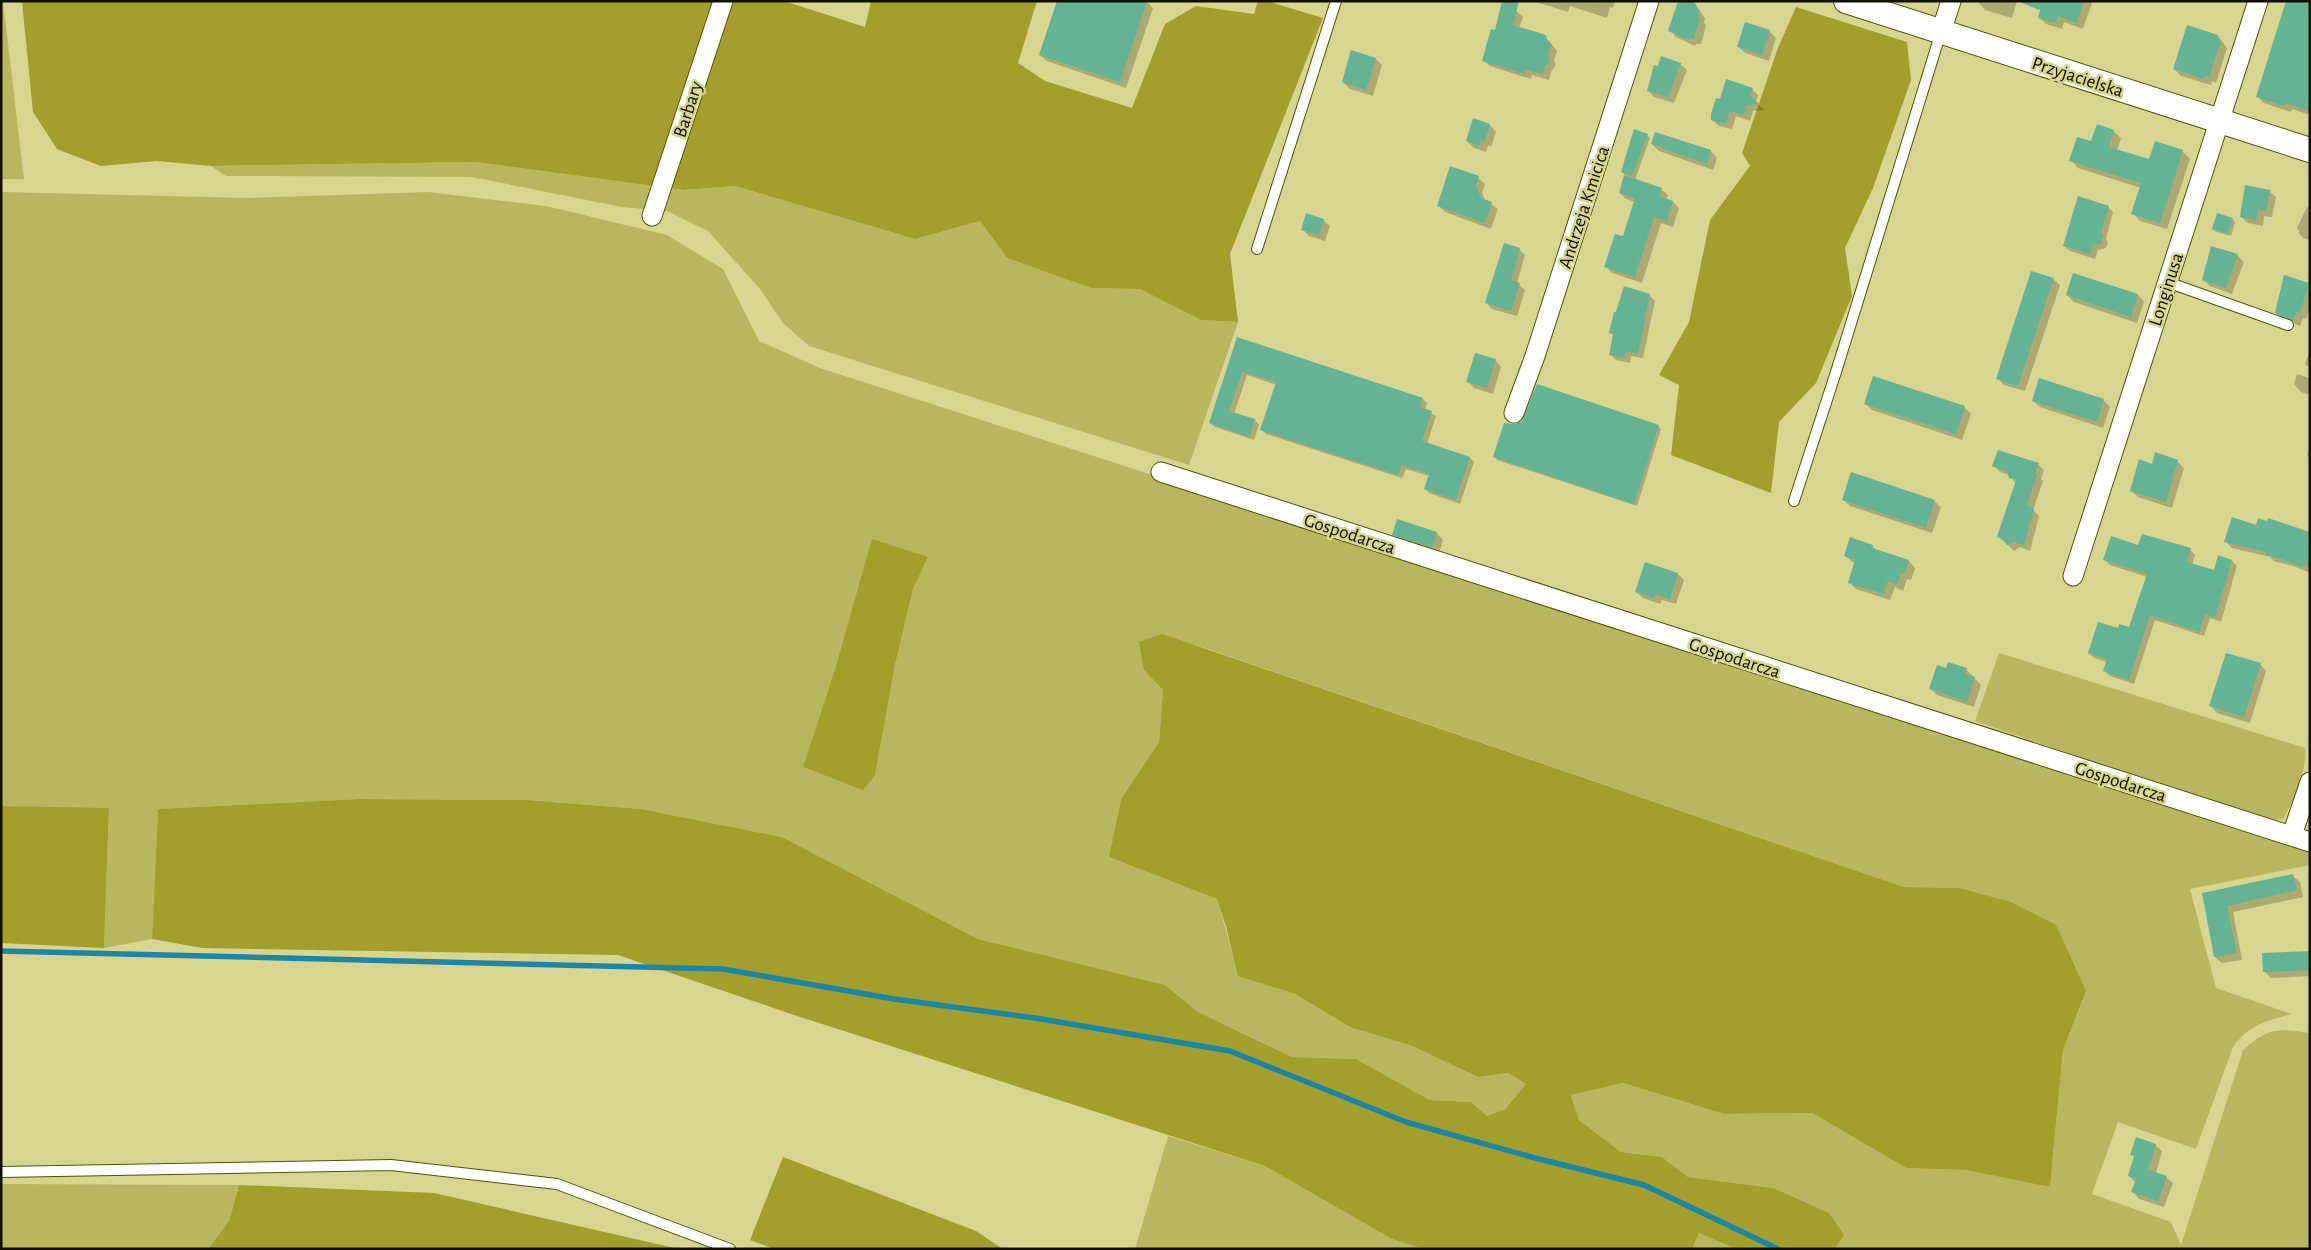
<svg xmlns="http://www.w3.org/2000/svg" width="2311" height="1250" viewBox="0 0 2311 1250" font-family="'Alegreya Sans',sans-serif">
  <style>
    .green { fill: #b9b660; fill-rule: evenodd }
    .forest { fill: #a49e2d }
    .shadow { fill: #0003 }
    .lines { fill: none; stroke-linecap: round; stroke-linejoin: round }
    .stream { stroke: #1c86a9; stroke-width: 5.5 }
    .building { fill: #65b395 }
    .service-casing { stroke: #555203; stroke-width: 12 }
    .minor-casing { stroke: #555203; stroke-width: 21 }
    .tertiary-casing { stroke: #555203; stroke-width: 26 }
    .service { stroke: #fff; stroke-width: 10 }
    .minor { stroke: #fff; stroke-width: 19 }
    .tertiary { stroke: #fff; stroke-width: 24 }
    .labels { text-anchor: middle; stroke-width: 5; stroke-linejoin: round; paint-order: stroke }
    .street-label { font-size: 19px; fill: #100f00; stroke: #d7d58f }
  </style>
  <rect width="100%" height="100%" fill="#d7d58f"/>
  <path class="green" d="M1,1H3L24,179H1Z
    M157,161L211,166L476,162L683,190L735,186L915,239L980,221L1007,258L1091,288L1140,289L1201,320L1238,322L1189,465L809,346L783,323L760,289L708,231L667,211L622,207L472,177L226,176L211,166Z
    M1,192L246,198L428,192L546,206L667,235L723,269L759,341L820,368L2310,847V865L2190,889L2216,988L2292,1014C2266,1021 2250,1024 2233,1047L2196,1149L2118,1122L2092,1194L2171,1222L2181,1245L2243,1050C2268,1028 2277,1028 2309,1033L2310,1249H1835L1844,1235L1773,1188L1688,1177L1662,1157L1621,1152L1579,1120L1571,1095L1623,1083L1724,1114L1812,1113L1906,1168L1965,1170L2050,1187L2063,1050L2086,991L1959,888L1904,887L1196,645L1144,670L1163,690L1159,742L1121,799L1109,857L1217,899L1239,976L1295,994L1350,1027L1412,1046L1478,1077L1508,1073L1526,1084L1505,1109L1487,1116L1471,1102L1430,1100L1356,1059L1292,1057L1198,1012L1165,985L978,939L782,837L641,809L527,800L359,799L158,809L152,939L104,948L109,809L1,806ZM928,557L913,589L895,665L875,776L863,789L803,767L836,666Z
    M1999,653L2305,748C2308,768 2293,802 2283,819L2273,821L2259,819L1975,721Z
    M1168,1136L1265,1166L1390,1238L1422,1249H1135Z
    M1,1184L239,1185L229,1221L208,1249H1Z
    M1699,1233L1736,1249H1692Z"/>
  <path class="forest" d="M22,1H784L865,27L871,1H1037L1018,63L1045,81L1132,108L1165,24L1196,6L1254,14L1258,1H1267L1323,18L1230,254L1238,322L1201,320L1140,289L1091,288L1007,258L980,221L915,239L735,186L683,190L476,162L211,166L157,161L101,166L57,149L33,112Z
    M1796,7L1907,42L1911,80L1873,188L1845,248L1852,296L1816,383L1779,422L1771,493L1671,455L1679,385L1659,375L1689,322L1710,220L1750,166L1742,153L1778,48Z
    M872,539L928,557L913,589L895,665L875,776L863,790L803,767L836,666Z
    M1162,634L1904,887L1959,888L2011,902L2056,925L2086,991L2063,1050L2050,1187L1965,1170L1906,1168L1812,1113L1724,1114L1623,1083L1571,1095L1579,1120L1621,1152L1662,1157L1688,1177L1773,1188L1829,1213L1844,1235L1835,1249H1736L1699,1233L1692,1249H1422L1390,1238L1265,1166L791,1014L618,955L202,948L152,939L158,809L359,799L527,800L641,809L782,837L978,939L1165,985L1198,1012L1292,1057L1356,1059L1430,1100L1471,1102L1487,1116L1505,1109L1526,1084L1508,1073L1478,1077L1412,1046L1350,1027L1295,994L1238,976L1227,930L1217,899L1109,857L1121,799L1159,742L1163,690L1144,670L1139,642Z
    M1,806L109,808L104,948L1,943Z
    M783,1157L976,1231L1003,1249H774L750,1240Z
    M239,1185L434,1193L679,1249H208L229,1221Z"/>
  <path class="shadow" d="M1533,1H1615L1613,8L1610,7L1607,18L1570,6L1568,12Z
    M1693,1L1705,18L1704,23L1706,25L1701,44H1696L1695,46L1676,37L1670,30Z
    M1980,1H2017L2012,18L1985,10L1979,3Z
    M2044,1H2090L2092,3L2083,29L2064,22L2062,29L2046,24L2039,17Z
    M1147,2L1153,8L1126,88L1047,61L1040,55Z
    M1516,11L1523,17L1519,28L1545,36L1557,51L1554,61L1556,65L1551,72L1549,80L1532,75L1531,79L1490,66L1483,60L1496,32Z
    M1769,31L1776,38L1769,61L1745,53L1738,46Z
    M2218,36L2227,48L2216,83L2212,81L2211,85L2181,76L2174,69Z
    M1376,59L1382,65L1373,96L1350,89L1343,82Z
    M1680,64L1687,70L1674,103L1654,97L1648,90Z
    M2310,81V115L2292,109L2291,112L2264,103L2257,96Z
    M1752,89L1758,95L1756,102L1764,110L1753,111L1750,121L1736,116L1732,129L1719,126L1712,120L1721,101Z
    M1490,125L1496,132L1491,147L1488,145L1486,152L1474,148L1467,141Z
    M2113,131L2121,138L2117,151L2150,160L2182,151L2190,159L2167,229L2140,221L2133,213L2141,188L2078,168L2071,160Z
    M1656,133L1711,151L1717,158L1713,170L1659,151L1652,144Z
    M1647,135L1650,138L1635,180L1661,189L1668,195L1666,200L1673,202L1679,208L1673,227L1661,223L1642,283L1612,273L1606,266L1624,238L1635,202L1626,199L1620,193L1626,176L1622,172Z
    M1478,178L1485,184L1482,193L1485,200L1498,209L1491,229L1445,212L1438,205Z
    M2269,191L2276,197L2272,217L2264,216L2263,226L2248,223L2241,217Z
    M2108,207L2113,212L2106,239L2108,242L2106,248L2098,250L2095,259L2070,251L2064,246Z
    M2307,207L2310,208V240L2303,238L2299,233V230L2297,228Z
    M2232,219L2235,222L2231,236L2216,232L2213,229Z
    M1323,220L1330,226L1325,241L1309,236L1302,229Z
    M1519,249L1525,255L1517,283L1525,290L1517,316L1492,309L1486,303Z
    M2237,255L2244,262L2232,294L2210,286L2203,280Z
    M2074,274L2138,295L2144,302L2137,323L2074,302L2067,295Z
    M2053,279L2060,285L2025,391L2004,385L1998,378Z
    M2308,284L2310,307L2306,319L2303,318L2300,326L2283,319L2276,313Z
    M1649,295L1655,301L1643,358L1631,356L1630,363L1616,360L1610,354L1614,336L1611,333Z
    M1238,339L1423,399L1427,403L1425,410L1436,416L1427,444L1470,458L1474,462L1460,504L1429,493L1425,489L1429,476L1406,469L1402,478L1266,434L1262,430L1276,385L1247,375L1234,414L1255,420L1259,425L1254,440L1215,427L1210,423Z
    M2310,350V368L2305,364Z
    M1495,360L1501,367L1493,394L1474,388L1468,381Z
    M2297,374L2310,378V395L2301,392L2294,384Z
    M2103,400L2110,407L2103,428L2040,407L2033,401Z
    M1866,404L1964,407L1971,414L1962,440L1872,410Z
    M1658,426L1661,429L1637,506L1497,460L1495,457Z
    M2310,446V457L2307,455Z
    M2156,454L2178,462L2184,468L2172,508L2138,497L2131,491L2153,465Z
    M2038,464L2044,470L2041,479L2043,481L2033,510L2039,516L2030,551L2020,547L2014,551L1998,536L2016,484L2010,475L2000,472L1994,466Z
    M1844,500L1934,501L1941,507L1932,533L1850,506Z
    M2257,526L2310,533V573L2293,566L2274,561L2270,557L2232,548L2226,542Z
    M1437,533L1443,540L1439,553L1400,541L1394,534Z
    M1872,546L1877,551L1909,561L1915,568L1911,580L1907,579L1903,591L1895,587L1890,600L1856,589L1849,582L1855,564L1845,556Z
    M2139,547L2190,549L2195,555L2192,565L2215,572L2232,561L2237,566L2221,622L2210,618L2204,636L2155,620L2134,684L2110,676L2105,671L2107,662L2094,658L2089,653L2118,630L2129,629L2147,577L2110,565L2105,560Z
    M1678,574L1684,580L1676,604L1662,600L1660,604L1643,598L1636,592Z
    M2260,664L2266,671L2250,723L2217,713L2211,706Z
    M1947,669H1966L1981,685L1974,707L1937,695L1931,689Z
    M2293,876L2300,882L2303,897L2233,912L2242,960L2222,963L2215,957L2204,894Z
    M2310,952V976L2271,978L2264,971Z
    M2155,1145L2162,1151L2156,1173L2166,1177L2173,1183L2164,1207L2139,1199L2133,1192L2136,1183L2129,1176L2135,1158L2132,1154Z"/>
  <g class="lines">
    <path class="stream" d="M1,951L723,969L894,999L1035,1018L1230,1051L1406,1122L1535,1158L1644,1185L1778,1249"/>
  </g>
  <path class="building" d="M1057,1H1147L1120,82L1039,55Z
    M1502,1H1519L1513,25L1546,35L1547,42L1552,44L1548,54L1550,58L1548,64L1545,66L1543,74L1526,70L1525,74L1482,61L1491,29L1495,30Z
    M1678,1H1694L1699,11L1698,17L1700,18L1694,39L1690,38L1689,40L1668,31Z
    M2022,1H2084L2077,23L2058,16L2055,23L2038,18L2040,10L2022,3Z
    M2286,1H2310V111L2285,103L2284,106L2256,97Z
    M1745,22L1770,30L1762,55L1737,47Z
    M2187,25L2218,35L2217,39L2221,41L2209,77L2205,76L2204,79L2173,69Z
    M1351,50L1376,58L1366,90L1342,82Z
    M1661,56L1681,63L1668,97L1647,91L1654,65L1658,66Z
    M1726,79L1753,88L1750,95L1759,104L1747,105L1744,115L1730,111L1726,123H1720L1711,120V114L1716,98L1720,99Z
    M1473,118L1490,124L1485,141L1481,140L1479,146L1466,141Z
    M2097,124L2114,130L2109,147L2149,159L2155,141L2183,150L2160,223L2131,214L2141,183L2069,161L2077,137L2091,141Z
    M1634,129L1648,134L1632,176L1621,172Z
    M1655,132L1711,150L1707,164L1651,144Z
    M1450,166L1479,176L1476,186L1481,198L1492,202L1485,223L1437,206Z
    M1624,175L1662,188L1659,196L1673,201L1667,221L1654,217L1635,277L1604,267L1615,234L1623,236L1635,198L1619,193Z
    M2245,185L2270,190L2266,211L2258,210L2256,220L2240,217Z
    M2078,196L2109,206L2101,233L2103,235L2101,243L2093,245L2090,254L2063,246Z
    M1306,213L1324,219L1319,235L1301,230Z
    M2217,213L2233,218L2228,234L2212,229Z
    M1504,243L1520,248L1511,280L1520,283L1511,311L1485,303Z
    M2211,246L2238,254L2226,288L2202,280Z
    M2031,271L2054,278L2018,386L1996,379Z
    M2073,273L2138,294L2131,317L2066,295Z
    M2284,275L2309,283L2300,313L2296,312L2293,321L2275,313Z
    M1624,286L1650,294L1638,354L1626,351L1625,358L1609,355L1613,334L1609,333L1614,312H1616Z
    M1237,337L1423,398L1420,407L1432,411L1422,441L1470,457L1456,500L1424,489L1429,474L1401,465L1398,475L1260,430L1276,382L1242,372L1229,411L1255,419L1249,437L1209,423Z
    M1475,353L1496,359L1487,388L1466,382Z
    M1873,376L1965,406L1956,434L1864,404Z
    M2039,378L2104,399L2097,422L2032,401Z
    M1537,384L1659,425L1634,504L1493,457L1504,423L1515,424L1522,421Z
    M1998,450L2039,463L2035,473L2037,474L2027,506L2034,509L2024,545L2013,542L2007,545L2003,539L1997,537L2016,480L2009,478L2007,472L1992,466Z
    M2155,452L2178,460L2166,502L2130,491L2139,459L2152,464Z
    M1851,472L1935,500L1926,528L1842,500Z
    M2232,517L2256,525L2258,518L2267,521L2268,518L2310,532V566L2304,564L2303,568L2285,560L2266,555L2267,552L2224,542Z
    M1397,519L1437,532L1432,547L1392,535Z
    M2142,534L2191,548L2187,562L2214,570L2218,555L2232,560L2215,618L2205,614L2199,632L2150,615L2129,680L2103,671L2107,659L2088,653L2098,622L2118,628L2119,624L2129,627L2147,574L2103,560L2111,536L2138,545Z
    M1850,537L1873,545L1872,548L1909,560L1904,574L1901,573L1897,585L1888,581L1884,594L1848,583L1855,560L1844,556Z
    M1645,562L1678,573L1670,599L1655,594L1654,598L1635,592Z
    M2226,653L2261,663L2244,717L2209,706Z
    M1948,662L1967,668L1965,674L1975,677L1967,702L1929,689L1937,665L1946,668Z
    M2293,874L2297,890L2227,906L2237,953L2214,957L2202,893Z
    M2310,951V970L2263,972L2262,953Z
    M2136,1137L2156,1144L2148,1170L2167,1176L2158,1201L2131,1192L2136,1179L2128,1176L2134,1156L2130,1155Z"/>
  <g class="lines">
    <g class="service-casing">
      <path id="service" d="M1257,249L1336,1
        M2167,282L2288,325
        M1794,501L1836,372L1941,32
        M1,1172L391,1165L557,1184L730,1249"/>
    </g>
    <g class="minor-casing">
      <path id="minor" d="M1941,32L1951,1
        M652,216L723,1
        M1514,413L1535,356L1649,1
        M1161,472L2310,842
        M2073,576L2258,1
        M2292,835L2310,782"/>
    </g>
    <g class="tertiary-casing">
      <path id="tertiary" d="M1846,1L2310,150"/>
    </g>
    <use href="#service" class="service"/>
    <use href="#minor" class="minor"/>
    <use href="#tertiary" class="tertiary"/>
  </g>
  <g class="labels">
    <g class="street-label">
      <text transform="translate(2078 76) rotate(18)" y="7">Przyjacielska</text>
      <text transform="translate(687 109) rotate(-72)" y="7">Barbary</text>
      <text transform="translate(1583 207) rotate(-72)" y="7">Andrzeja Kmicica</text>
      <text transform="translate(2165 289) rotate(-72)" y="7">Longinusa</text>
      <text transform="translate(1350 533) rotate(18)" y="7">Gospodarcza</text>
      <text transform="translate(1735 657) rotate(18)" y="7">Gospodarcza</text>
      <text transform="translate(2121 781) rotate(18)" y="7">Gospodarcza</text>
    </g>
  </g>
  <rect width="2311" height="1250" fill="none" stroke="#100f00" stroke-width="5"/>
</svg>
